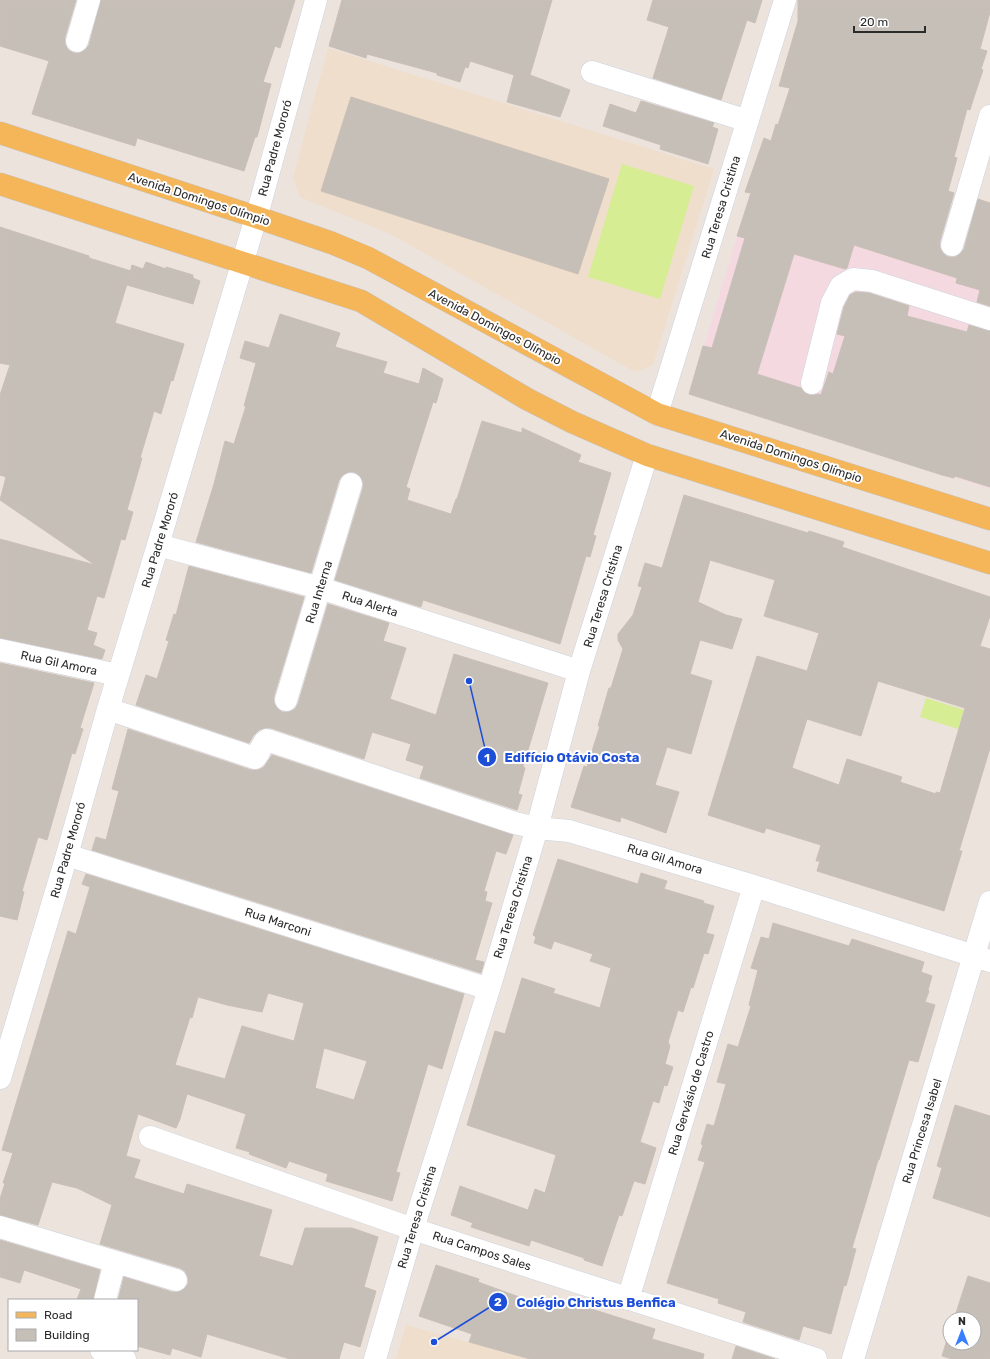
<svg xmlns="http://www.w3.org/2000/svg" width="990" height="1359" viewBox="0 0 990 1359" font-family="Rubik,sans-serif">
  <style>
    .education { fill: #efdecc }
    .medical { fill: #f4dae0 }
    .pitch { fill: #d6ed93 }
    .building { fill: #c6bfb8; stroke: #c9bfb6; fill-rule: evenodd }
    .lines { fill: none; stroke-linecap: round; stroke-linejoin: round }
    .minor-casing { stroke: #cbd2dd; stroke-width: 23 }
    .major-casing { stroke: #c4c4c4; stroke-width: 23 }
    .minor { stroke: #fff; stroke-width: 22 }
    .major { stroke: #f5b65a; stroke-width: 22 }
    .labels { text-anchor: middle; stroke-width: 4; stroke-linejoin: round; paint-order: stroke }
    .street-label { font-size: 12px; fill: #2b2b2b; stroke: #fff }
    .leader { fill: none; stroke: #1d4ed8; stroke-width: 1.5 }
    .callout-dot { fill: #1d4ed8; stroke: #fff; stroke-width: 1.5 }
    .mark-label { font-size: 12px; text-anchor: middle; font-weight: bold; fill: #fff }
    .callout-label { font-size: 13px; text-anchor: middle; font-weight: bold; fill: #1d4ed8; stroke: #fff; stroke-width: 4; stroke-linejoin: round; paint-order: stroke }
  </style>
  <rect width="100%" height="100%" fill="#ede3dd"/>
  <path class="education" d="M328,48L714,169L653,365L635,372L390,234L300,197L293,177Z
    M406,1325L528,1359H396Z"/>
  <path class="medical" d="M750,193L961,259L990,281V489L690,392Z"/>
  <path class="pitch" d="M622,164L694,186L660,299L588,277Z
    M926,698L964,710L958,729L920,717Z"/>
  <path class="building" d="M0,0H76L65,37V44L68,50L74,53H80L85,50L89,45L101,0H295L280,48L275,46L263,82L271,84L257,137H255L244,171L137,138L135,146L32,114L49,61L0,46Z
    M342,0H552L530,75L570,90L560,117L507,102L514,75L470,61L468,68L465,67L460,82L437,75V73L367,54L366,58L329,46Z
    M653,0H762L755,23L747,20L721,100L653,78L669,27L647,20Z
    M798,0H990V12L980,49L987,51L981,69L983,70L974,97L970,110L967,109L954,157L957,158L948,191L954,193L940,241V248L943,253L948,257H955L960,254L964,249L978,199L990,203V306L977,302L980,290L956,283L957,278L854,245L847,268L845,269L794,254L757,374L801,388L804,392L809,395H815L818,394L821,395L829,372L833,374L845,336L837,334L844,307L850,295L856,292L869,293L909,306L907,316L967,332L969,325L990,331V487L955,476L954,478L942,475L689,394L703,346L712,348L745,238L737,236L751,193L745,192L764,138L771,141L776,124L778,125L790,88L779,86L798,21Z
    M351,97L609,179L578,274L321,191Z
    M641,101L714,123L712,127L718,129L708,164L660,149L661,145L603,126L610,104L636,113Z
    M0,227L89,256V258L131,271L115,323L184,344L173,381L171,380L161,414L154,411L140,458H142L127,510L133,512L125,540L121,539L104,598L97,596L87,630L97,633L93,645L105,650L102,659L0,638V539L95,565L0,500L6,477L0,475V395L10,365L0,363Z
    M146,262L166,269V267L193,275V278L200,281L193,304L127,285L132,265L143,269Z
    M280,314L340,333L335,347L387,362L383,373L419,384L423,368L443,379L436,403L433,402L406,487L410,489L407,500L451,514L456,499H457L482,421L522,433V428L581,455L578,462L611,473L593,535L596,536L590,557L586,556L560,644L423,600L421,607L335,580L363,488V482L360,476L354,472H349L343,475L339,480L311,573L196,542L214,484L225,441L234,444L246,406H244L256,363L240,358L245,341L269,348Z
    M684,495L808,533L809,531L844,542L842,547L990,597V616L980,646L990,649V748L959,851H962L944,911L817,871L820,861H816L821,845L766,828L764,833L708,815L757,656L807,671L819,633L764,616L775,580L710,560L698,602L726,615L742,619L732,649L700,640L690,674L712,681L691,754L667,747L655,785L679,792L666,833L621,817L620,822L571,807L584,766L587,767L600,726H598L609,688H611L623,649L618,640V634L633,615L642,587L638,586L645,563L662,568ZM878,681L965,708L940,793L936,792V794L900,782L902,777L847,759L839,785L792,768L807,719L861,736Z
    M189,566L304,597L274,696V703L277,708L282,712H289L295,709L298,704L328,604L389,623L383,641L406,648L390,699L436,715L454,654L548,683L523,767L525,768L518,794L522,795L517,810L420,778L424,766L406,760L411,744L372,732L364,759L271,728H265L259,730L253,736L249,743L136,705L146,675L157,679L169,641L166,640L174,614L176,615Z
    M0,663L94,683L80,728L83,729L75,754L72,753L47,840L38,837L22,891L24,892L17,920L0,916Z
    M128,729L251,770H258L264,767L272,755L513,835L506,854L496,851L484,891L487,892L485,901L492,903L475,960L484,962L481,973L92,850L96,837L106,840L119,791L112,789Z
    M558,859L638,884L641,873L667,881L664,889L704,901L703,903L714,906L706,933L714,935L708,954L704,953L693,988L691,987L683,1012L678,1010L668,1042L670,1046L665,1064L673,1067L667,1086L664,1085L659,1103L653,1101L640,1142L656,1148L645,1184L634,1181L622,1216L619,1215L602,1266L584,1260V1258L531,1240L529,1246L471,1227L473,1223L451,1215L460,1186L528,1210L535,1189L545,1193L556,1155L467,1125L495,1031L505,1034L522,978L555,989L553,993L600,1008L611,968L590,961L593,954L554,941L551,949L534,943L536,937L533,935Z
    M86,874L464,994L442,1069L428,1064L396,1172L400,1173L392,1201L326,1181L328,1174L289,1161L286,1168L249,1154L250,1152L236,1148L246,1114L187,1094L180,1119L176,1128L138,1114L126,1156L140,1160L134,1178L184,1194L187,1184L272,1210L259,1256L293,1266L305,1228H352L378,1237L364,1287L376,1291L360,1347L344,1342L339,1359H290L207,1334L201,1357L172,1348L170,1355L137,1346V1300H118L124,1277L172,1292H178L184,1289L188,1284V1278L185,1271L180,1268L100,1244L112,1205L77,1188L52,1182L38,1225L0,1215V1199L5,1183H3L13,1153L2,1150L68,931L76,934L90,887L82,884ZM268,993L304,1003L294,1041L242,1026L225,1079L175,1065L190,1017L192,1018L198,997L227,1005L262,1012ZM324,1048L367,1061L354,1100L315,1088Z
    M773,923L849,946L852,939L924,962L921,972L932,976L928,990L929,991L925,1002L935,1005L918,1062L909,1060L879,1160H878L867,1198L852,1248L856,1249L846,1286L844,1285L831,1334L803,1326L799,1340L743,1322L746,1312L718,1303L719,1299L667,1283L705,1162L698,1160L703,1145L701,1144L707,1124L714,1126L726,1084L717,1082L728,1044L738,1047L751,1006L749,1005L758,970L751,968L761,937L769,939Z
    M955,1105L990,1116V1217L933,1198L942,1168L937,1166Z
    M0,1240L100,1270L93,1300H77L81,1289L24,1270L20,1283L0,1277Z
    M436,1265L479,1279L478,1282L522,1298L563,1310L566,1301L655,1329L652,1339L704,1354L703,1359H530L469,1342L472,1334L419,1316Z
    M968,1276L990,1283V1359H952L942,1356L950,1330V1343H974V1319H954Z
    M736,1346L775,1359H732Z"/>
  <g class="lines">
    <g class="minor-casing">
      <path id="minor" d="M77,41L89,0
        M592,72L748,121
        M952,245L990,116
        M812,383L832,303L841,286L853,279L872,281L990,319
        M657,414L785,0
        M158,545L320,588L579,671
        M0,650L118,675
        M286,700L351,484
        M108,709L255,758C261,753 260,744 267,740L515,823L537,828L569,831L754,886L990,961
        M67,855L489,989
        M0,1078L67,855L108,709L158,545L260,204L316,0
        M150,1137L413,1229L816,1359
        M0,1227L176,1280
        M628,1299L754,886
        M105,1300L115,1262
        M101,1350L125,1359
        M375,1359L413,1229L489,989L537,828L579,671L647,455
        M853,1359L990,902"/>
    </g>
    <g class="major-casing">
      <path id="major" d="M0,133L256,217L332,243L368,258L657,414L990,519
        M0,184L361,301L527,399L572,422L647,455L990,563"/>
    </g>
    <use href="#minor" class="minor"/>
    <use href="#major" class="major"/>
  </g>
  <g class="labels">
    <g class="street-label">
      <text transform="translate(275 148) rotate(-75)" y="4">Rua Padre Mororó</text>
      <text transform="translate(199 199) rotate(18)" y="4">Avenida Domingos Olímpio</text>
      <text transform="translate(721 207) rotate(-73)" y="4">Rua Teresa Cristina</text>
      <text transform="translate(495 327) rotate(28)" y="4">Avenida Domingos Olímpio</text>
      <text transform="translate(791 456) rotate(18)" y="4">Avenida Domingos Olímpio</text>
      <text transform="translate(160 540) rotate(-73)" y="4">Rua Padre Mororó</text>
      <text transform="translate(319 592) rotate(-73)" y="4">Rua Interna</text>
      <text transform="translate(603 596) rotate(-73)" y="4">Rua Teresa Cristina</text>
      <text transform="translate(370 604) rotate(18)" y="4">Rua Alerta</text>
      <text transform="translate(59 663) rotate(12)" y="4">Rua Gil Amora</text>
      <text transform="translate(68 850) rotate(-74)" y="4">Rua Padre Mororó</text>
      <text transform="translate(665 859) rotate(17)" y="4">Rua Gil Amora</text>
      <text transform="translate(513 907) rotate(-73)" y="4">Rua Teresa Cristina</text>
      <text transform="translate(278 922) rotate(18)" y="4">Rua Marconi</text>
      <text transform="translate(691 1093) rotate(-73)" y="4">Rua Gervásio de Castro</text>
      <text transform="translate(922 1131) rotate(-73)" y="4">Rua Princesa Isabel</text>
      <text transform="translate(417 1217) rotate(-73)" y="4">Rua Teresa Cristina</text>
      <text transform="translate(482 1251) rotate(18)" y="4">Rua Campos Sales</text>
    </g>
  </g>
  <path class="leader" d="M469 681L487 757M434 1342L498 1302"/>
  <g class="callout-dot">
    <circle cx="469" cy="681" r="4"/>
    <circle cx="434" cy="1342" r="4"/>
    <circle cx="487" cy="757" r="10"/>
    <circle cx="498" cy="1302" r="10"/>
  </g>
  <g class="mark-label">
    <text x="487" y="762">1</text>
    <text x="498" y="1306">2</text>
  </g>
  <g class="callout-label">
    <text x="572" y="762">Edifício Otávio Costa</text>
    <text x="596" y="1307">Colégio Christus Benfica</text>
  </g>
  <rect x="8" y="1299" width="130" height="52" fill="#ffffff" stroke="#aaaaaa"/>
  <rect x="16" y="1312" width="20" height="6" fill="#f5b65a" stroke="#aaaaaa"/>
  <text x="44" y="1319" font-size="12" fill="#2b2b2b">Road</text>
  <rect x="16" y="1329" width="20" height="12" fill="#c6bfb8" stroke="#aaaaaa"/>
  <text x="44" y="1339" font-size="12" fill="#2b2b2b">Building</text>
  <g transform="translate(962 1331)"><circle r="19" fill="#ffffff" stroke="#aaaaaa"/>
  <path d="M0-3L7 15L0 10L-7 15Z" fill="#387fff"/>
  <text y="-6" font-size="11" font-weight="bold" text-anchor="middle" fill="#2b2b2b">N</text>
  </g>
  <path d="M854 26v6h71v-6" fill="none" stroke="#2b2b2b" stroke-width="2"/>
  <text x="860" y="26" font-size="12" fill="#2b2b2b" stroke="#ffffff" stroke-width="3" paint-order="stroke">20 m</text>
</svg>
